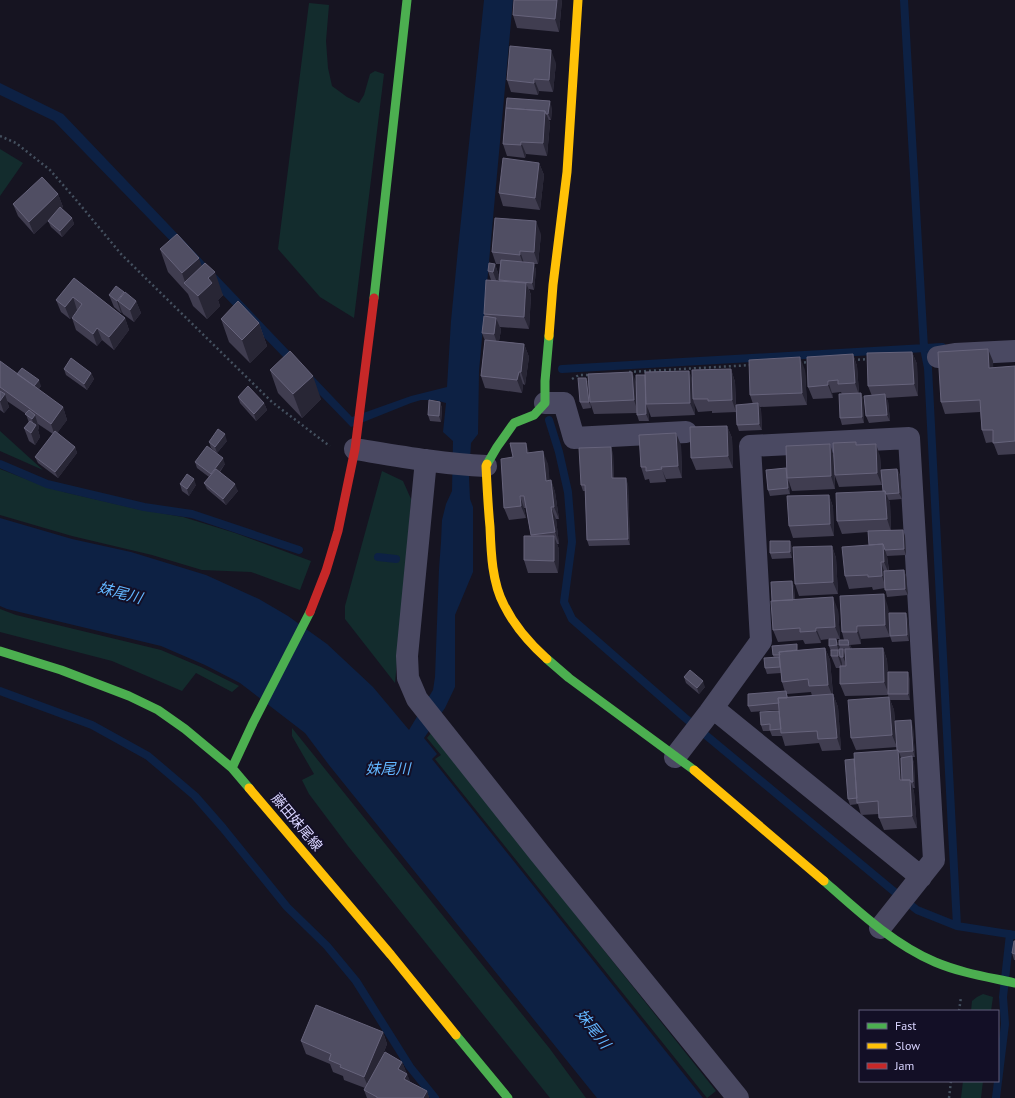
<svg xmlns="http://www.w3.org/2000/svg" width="1015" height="1098" viewBox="0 0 1015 1098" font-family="'PT Sans','Noto Sans JP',sans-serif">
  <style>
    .green { fill: #132c2d }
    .water { fill: #0d2144 }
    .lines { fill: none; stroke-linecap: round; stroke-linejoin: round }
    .stream { stroke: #0d2144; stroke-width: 8 }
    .path { stroke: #44505f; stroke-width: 2.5; stroke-dasharray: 2 3; stroke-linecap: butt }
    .street { stroke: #4a4962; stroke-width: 22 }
    .fast { stroke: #4caf50; stroke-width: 9 }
    .slow { stroke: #ffc107; stroke-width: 9 }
    .jam { stroke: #c62828; stroke-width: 9 }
    .wall { fill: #403d50; fill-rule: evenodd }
    .shaded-wall { fill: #282635 }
    .building { fill: #504e63; stroke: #66637b }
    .labels { text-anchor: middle; stroke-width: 4; stroke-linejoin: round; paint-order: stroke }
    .street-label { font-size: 14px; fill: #d9d4ff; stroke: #130f26 }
    .water-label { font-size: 15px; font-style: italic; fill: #62b6ff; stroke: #130f26 }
  </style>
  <rect width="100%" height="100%" fill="#161421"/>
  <path class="green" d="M309,3L329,5L326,41L328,68L332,86L347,97L359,103L364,95L370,74L375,71L384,74L354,318L320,297L278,249Z
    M0,149L23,163L0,196Z
    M0,431L43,470L0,451Z
    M0,469L39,484L64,492L137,509L183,517L235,533L311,561L300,590L251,572L202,570L152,555L72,536L0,515Z
    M382,471L403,481L411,499L408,541L395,683L345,619V606Z
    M0,609L16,615L161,650L201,667L239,686L232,692L196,673L182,691L112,661L0,632Z
    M292,728L550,1049L586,1098H550L348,846L309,794L302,780L314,774L292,736Z
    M431,733L716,1091L707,1098L435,759L441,755L427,738Z
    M983,994L993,997L991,1011H971L972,1001L977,997Z
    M963,1081H983L981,1098H961Z"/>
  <path class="water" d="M484,0H513L479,371L478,434L471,443L469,478L470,499L473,507V572L455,615V687L445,708L424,738L437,754L432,759L703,1098H597L329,765L305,733L240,683L205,665L161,646L7,609L0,606V518L72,539L131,552L206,575L259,599L288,616L327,644L373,687L409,730L433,690L435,677L439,569L441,542L442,520L446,504L452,491L453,441L443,432L446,403L435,400H421L411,403L351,427L54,121L0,95V83L63,114L352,417L411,396L447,387L451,321L458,249Z"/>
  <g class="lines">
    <path class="stream" d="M904,0L924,348L928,368L957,926
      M562,369L942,347
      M549,420L559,452L568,492L572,542L564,602L572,619L684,717L891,889L917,910L957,926L1015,935
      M0,464L47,484L144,507L192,514L299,550
      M378,557L396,559
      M0,691L92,725L148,756L195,796L223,828L287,907L327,946L356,981L410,1067L435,1098
      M996,1098L1005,1024L1003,997L1010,934"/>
    <path class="path" d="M0,136L16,143L50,170L77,201L121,254L272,402L327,444L330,446
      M853,360L870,359
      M799,363L810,362
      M629,372L752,365
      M572,379L579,375H590
      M959,1011L961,997
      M949,1098L951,1081"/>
    <path class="street" d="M938,357L955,354L1015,351
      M545,403H564L574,438L686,432
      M355,449C398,456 442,464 486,466
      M426,460L407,656L408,678L417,699L540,854L738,1098
      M713,708L921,877
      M675,757L709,713L761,641L750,446L909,438L934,860L880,928"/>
    <path class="fast" d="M374,298L407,0
      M487,464L497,447L514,423L534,415L545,403V381L549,336
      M0,651L61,670L129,696L158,710L185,729L232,768L249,788
      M547,659L569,678L694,770
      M232,768L253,723L310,612
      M824,881C858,911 893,944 935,962C961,973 988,977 1015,983
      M456,1035L508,1098"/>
    <path class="slow" d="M549,336L553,285L567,172L578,0
      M487,464L486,466C487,486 488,507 490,527C491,553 492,582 504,605C515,627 529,643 547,659
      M694,770L824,881
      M249,788L391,955L456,1035"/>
    <path class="jam" d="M310,612L326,571L338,531L355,449L374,298"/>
  </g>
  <path class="wall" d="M514,0H562L559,32L517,28L513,15Z
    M556,63L553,92L539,91L538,95L511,92L507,80Z
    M506,108H552L551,120H549L550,123L547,156L526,154L525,158L507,156L503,144Z
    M539,163L544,175L540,210L503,206L499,193Z
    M58,194L63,207L61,208L72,218L74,224L62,237L51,227L48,221L52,217L34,234L18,216L13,204Z
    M541,234L538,264H534L536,270L534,290L529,289L531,295L529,329L500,327L501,330L499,341L524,344L529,357L525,385L523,384L522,393L485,388L481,376L485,341L482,333L485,316L484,314L491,280L488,271L495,264L499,276L498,281H499L500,264H496L492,252Z
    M160,249L202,266L223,295L218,300L220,306L207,319L193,306L188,294L168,272Z
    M74,278L125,318L129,330L114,350L102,340L97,346L76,330L72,318L78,310H77L70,319L61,312L56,300Z
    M124,292L136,301L141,313L134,322L123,314L122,312L121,313L114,307L109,295Z
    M221,319L259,323L267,346L250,363L229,342Z
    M912,352L917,364L918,396L886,398L888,401L890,421L869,423L866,416L872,396L868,386Z
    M853,354L857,366L859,393H861L863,399L864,423L842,425L840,418L842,394L841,392L832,393L833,398L813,399L808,387Z
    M0,361L17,374L41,386L38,390L63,407L67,420L57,433L75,447L77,453L58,478L38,463L35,457L53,434L38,424L39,428L38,430L40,437L35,445L29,441L24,428L29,423L26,414L7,401L9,407L4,413L0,410Z
    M993,361V368L1015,366V454L998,455L993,442L986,443L982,430L980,412L945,414L941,402Z
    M64,369L91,373L94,379L87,390L66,375Z
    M731,369L735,382L736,405L753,404L750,395L805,370L807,405L760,407L761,410L762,430L739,431L737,425L736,412L712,413V411L698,412L694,403L695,415L651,417L648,409L649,421H639L637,415V413L594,414L591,405V408L583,409L580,402L586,378L589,384L636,383L645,375V377L689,371L692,380Z
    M270,370L321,399L302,418L278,393Z
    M238,397L264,403L267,410L256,421L240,403Z
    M440,402L442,408L441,422L430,421L428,415Z
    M727,426L732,438L733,468L696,470L691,458Z
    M227,441L217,453L211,448L209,442Z
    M681,445L682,478L666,479V482L650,483L649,479L645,480L641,467Z
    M857,445L880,456L882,485L839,487L835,476V489L792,491L789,482L790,494L770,496L768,490L787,472L834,455Z
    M530,453L548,464L549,480H551L555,492L559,519H556L559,544H557L559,549L558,573H528L524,560L531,536L526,508H524L526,518L509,520L504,508Z
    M613,453L614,478L628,484L630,545L589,546L587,540L585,491H583L581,485Z
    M195,462L225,464L220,472L238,491L226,505L207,489L204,483L209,477L197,468Z
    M897,469L900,475L902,499L889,500L890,503L891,530H903L905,536L906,555L887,556L889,570H904L906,576L908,595L887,597L885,588L873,590L872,587L849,589L845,576L869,545L868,532L842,534L837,521L883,491Z
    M180,484L196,485L189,496L182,491Z
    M829,495L833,507L834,536L793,538L789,526Z
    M832,546L836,558L838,594L799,596L795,584Z
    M792,547V558L772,559L770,553Z
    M792,581L794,587L795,600L838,610L840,639H833H836L840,649L839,645L844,640L842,632L888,607L890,637L861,639V644L850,645L852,649L883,648L887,660L888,676L910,679V700H890L888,695L845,696L840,684V668H836L831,656V652L829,646V639L821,640V643L805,644L803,640L778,642L773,630L772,601Z
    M908,619L909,641L892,642L890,636Z
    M825,648L830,660L833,694L838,707L841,750L822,751L819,743L785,746L782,736H772L770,731H763L761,725L779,711V710L751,712L748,706L785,692L782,682L781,673L767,674L765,668L774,658L773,655L799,650ZM811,692L812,696L788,697L787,694Z
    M684,677L705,687L699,694L686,683Z
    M889,697L894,710L897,747L856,750L851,738Z
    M913,727L915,757H912L914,763L915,788H913L914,792L917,828L884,830L879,818V814L861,815L858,804L850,805L848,799L854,759L897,750Z
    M1015,941V960H1014L1012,953Z
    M383,1032L387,1044L382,1057L402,1062L410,1082L427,1091L429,1098H367L364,1090L365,1088L344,1080L343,1076L333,1072L330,1064L306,1054L301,1041Z"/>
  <path class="shaded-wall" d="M557,0H562L559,32L555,19Z
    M551,50L556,63L553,92L549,80Z
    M534,79L539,91L538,95L534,83Z
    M550,101L552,108L551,120L548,114Z
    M545,111L550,123L547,156L543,143Z
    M521,142L526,154L525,158L521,145Z
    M539,163L544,175L540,210L535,198Z
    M58,194L63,207L34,234L29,222Z
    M72,218L74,224L62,237L60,231Z
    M536,221L541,234L538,264L534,252Z
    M520,251L524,263V267L520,255Z
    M199,258L207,281L186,285L182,273Z
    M534,263L536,270L534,290L532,283Z
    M495,264L499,276L498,285L493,272Z
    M215,272L223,295L218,300L220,306L207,319L198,296L208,278Z
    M526,283L531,295L529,329L524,317Z
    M124,292L129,304L118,301L122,312L121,313L117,301Z
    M73,297L77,310L70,319L65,307Z
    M136,301L141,313L134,322L130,310Z
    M125,318L129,330L114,350L109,337Z
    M496,318L501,330L498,346L494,334Z
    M259,323L267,346L250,363L242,340Z
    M97,328L102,340L97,346L93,334Z
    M524,344L529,357L525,385L521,372Z
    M988,349L993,361L994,380L989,368Z
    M912,352L917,364L918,396L914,384Z
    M853,354L857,366L859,395L855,383Z
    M800,357L805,370L807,405L802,393Z
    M731,369L735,382L736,412L732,400Z
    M689,371L694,383L693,399L694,403L695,415L690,403Z
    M519,372L523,384L522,393L517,380Z
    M632,372L637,384L638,412L634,400Z
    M91,373L94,379L87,390L84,384Z
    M645,375L647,381L646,404L648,409L649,421L646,414Z
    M313,376L321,399L302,418L293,394Z
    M586,378L589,384L590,402L591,408L589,402Z
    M39,380L41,386L34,395L32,389Z
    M828,381L832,393L833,398L828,385Z
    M861,393L863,399L864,423L862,417Z
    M5,394L9,407L4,413L0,401Z
    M885,394L888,401L890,421L887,415Z
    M440,402L442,408L441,422L439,416Z
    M264,403L267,410L256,421L254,414Z
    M758,403L761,410L762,430L759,424Z
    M63,407L67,420L55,436L51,424Z
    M35,415L39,428L38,430L40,437L35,445L31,433L34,427L32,419Z
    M727,426L732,438L733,468L728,456Z
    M676,433L681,445L682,478L678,466Z
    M225,434L227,441L217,453L215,447Z
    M526,443L530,455L527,453Z
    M830,444L834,457L835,489L831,476Z
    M876,444L880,456L882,485L877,473Z
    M75,447L77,453L58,478L55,472Z
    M611,447L613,453L614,484L612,478Z
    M543,451L548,464L551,493L546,481Z
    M223,458L225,464L213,480L211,474Z
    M661,467L666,479V482L662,469Z
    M786,468L788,475L787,478L789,482L790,494L788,488Z
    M897,469L900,475L902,499L899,493Z
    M626,478L628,484L630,545L628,539Z
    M194,479L196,485L189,496L187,489Z
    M551,480L555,492L559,519L554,507Z
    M235,484L238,491L226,505L223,499Z
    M885,491L890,503L891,531L887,519Z
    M829,495L833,507L834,536L830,524Z
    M520,496L524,508L526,518L521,506Z
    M551,507L556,519L559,544L555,532Z
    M903,530L905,536L906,555L904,549Z
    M554,536L559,549L558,573L554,561Z
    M790,541L792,547V558L790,552Z
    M883,544L887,556L889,574L884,562Z
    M832,546L836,558L838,594L833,582Z
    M881,562L885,574L886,588L882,576Z
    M904,570L906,576L908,595L905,589Z
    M792,581L794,587L795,609L793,603Z
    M884,594L888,607L890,637L885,625Z
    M833,597L838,610L840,639L835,627Z
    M906,613L908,619L909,641L907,635Z
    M857,626L861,639V644L857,632Z
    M816,628L821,640V643L816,631Z
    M836,639L841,651V658L837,645Z
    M848,640L853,652V657L849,645Z
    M825,648L830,660L833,697L828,685Z
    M883,648L887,660L889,695L884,682Z
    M843,649L847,661L848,669L843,657Z
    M838,650L842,663V668L838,656Z
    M908,672L910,679V700L908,694Z
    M703,681L705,687L699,694L697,688Z
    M833,694L838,707L841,750L837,738Z
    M889,697L894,710L897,747L892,735Z
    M911,720L913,727L915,757L913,751Z
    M898,750L903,762L904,782L900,780Z
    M912,756L914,763L915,788L913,782Z
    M910,780L914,792L917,828L912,816Z
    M383,1032L387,1044L369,1089L364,1077Z
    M402,1062L407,1074L398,1069Z
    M407,1074L412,1086L404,1079Z
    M427,1091L429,1098H423Z"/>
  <path class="building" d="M514,0H557L555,19L513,15Z
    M510,46L551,50L549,80L534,79V83L507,80Z
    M507,98L550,101L548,114H546L545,111L506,108Z
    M506,108L545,111L543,143L521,142V145L503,144Z
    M503,158L539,163L535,198L499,193Z
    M42,177L58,194L29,222L13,204Z
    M60,207L72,218L60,231L48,221Z
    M495,218L536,221L534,252L520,251V255L492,252Z
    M177,234L199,258L182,273L160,249Z
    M501,260L534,263L532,283L499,280Z
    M205,263L215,272L208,278L212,283L198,296L184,283Z
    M489,263L495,264L493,272L488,271Z
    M74,278L125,318L109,337L97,328L93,334L72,318L82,304L73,297L65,307L56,300Z
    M486,280L526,283L524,317L484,314Z
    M116,286L124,292L117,301L109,295Z
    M125,292L136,301L130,310L118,301Z
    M238,301L259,323L242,340L221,319Z
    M484,316L496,318L494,334L482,333Z
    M485,340L524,344L521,372H519L517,380L481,376Z
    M988,349L989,368L1015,366V441L993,443V430H982L980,400L941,402L938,352Z
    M290,351L313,376L293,394L270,370Z
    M912,352L914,384L868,386L867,353Z
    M853,354L855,383L838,384V380L828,381V385L808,387L807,357Z
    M800,357L802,393L750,395L749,360Z
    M71,358L91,373L84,384L64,369Z
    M0,361L63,407L51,424L0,387Z
    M22,368L39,380L34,386L17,374Z
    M731,369L732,400L708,401V399H693L692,370Z
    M689,371L690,403L646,404L645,372Z
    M632,372L634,400L590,402L588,374Z
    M636,375H645L646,414L637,415Z
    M578,378H586L589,402H580Z
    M248,386L264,403L254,414L238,397Z
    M0,391L5,394L0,401Z
    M861,393L862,417L840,418L839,394Z
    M885,394L887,415L866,416L864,396Z
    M429,400L440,402L439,416L428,415Z
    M758,403L759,424L737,425L736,405Z
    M29,410L35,415L32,419L25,414Z
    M30,421L36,425L31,433L24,428Z
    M727,426L728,456L691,458L690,427Z
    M218,429L225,434L215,447L209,442Z
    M55,431L75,447L55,472L35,457Z
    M676,433L678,466L661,467L662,469L646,471V467H641L639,435Z
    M856,442V445L876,444L877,473L835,475L833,443Z
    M510,443H526L527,453L543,451L546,481L551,480L554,507H551L555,532L531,535L524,496H520L521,506L504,508L501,459L513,457Z
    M830,444L831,476L787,478L786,446Z
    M207,446L223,458L211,474L195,462Z
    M611,447L612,478H626L628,539L587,540L585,485H581L579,448Z
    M786,468L788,488L768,490L766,470Z
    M216,469L235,484L223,499L204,483Z
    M897,469L899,493L886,494L885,491H883L881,470Z
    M187,474L194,479L187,489L180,484Z
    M885,491L887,519L837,521L836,493Z
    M829,495L830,524L789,526L787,496Z
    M903,530L904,549L885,550L883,544L869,545L868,531Z
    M524,536H554V561L524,560Z
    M770,541H790V552L770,553Z
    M883,544L884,562H881L882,576L868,577V575L845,576L842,547Z
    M832,546L833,582L795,584L793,547Z
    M904,570L905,589L885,590L884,571Z
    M792,581L793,600L772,601L771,582Z
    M884,594L885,625L857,626V632H842L840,596Z
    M833,597L835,627L816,628V631L800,632V628L773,630L771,601Z
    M889,613H906L907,635L890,636Z
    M829,639H836L837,645L829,646Z
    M839,640H848L849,645H839Z
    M797,644V650L779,652L780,655H773L772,646Z
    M825,648L828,685L809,686L808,679L782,682L779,652Z
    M883,648L884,682L840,684V666H846L845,649Z
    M839,649H843V657H840Z
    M831,650H838V656H831Z
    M779,657L780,667L765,668L764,658Z
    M690,670L703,681L697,688L684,677Z
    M888,672H908V694H888Z
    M786,691L787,698H778L779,703L748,706V694Z
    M833,694L837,738L818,739L817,731L781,733L778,698Z
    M889,697L892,735L851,738L848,700Z
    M779,711L781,729L770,730V724L761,725L760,712Z
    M911,720L913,751L899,752L898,750H897L895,721Z
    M898,750L900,780H910L912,816L879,818L878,801L857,803L854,753Z
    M912,756L913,782H911L910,780H902L901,758Z
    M854,759L857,798L848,799L845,760Z
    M1014,941H1015V954L1012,953Z
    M316,1005L383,1032L364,1077L340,1067L341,1065L329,1060L331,1054L301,1041Z
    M385,1052L402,1062L398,1069L407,1074L404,1079L427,1091L423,1098H377V1097L364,1090Z"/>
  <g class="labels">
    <g class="street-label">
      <text transform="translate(297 822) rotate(50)" y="5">藤田妹尾線</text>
    </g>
    <g class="water-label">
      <text transform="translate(120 593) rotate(15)" y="5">妹尾川</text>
      <text x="388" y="774">妹尾川</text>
      <text transform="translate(593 1029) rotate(52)" y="5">妹尾川</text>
    </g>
  </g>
  <rect x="859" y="1010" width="140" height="72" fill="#130f26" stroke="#625e7d"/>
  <rect x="867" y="1023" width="20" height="6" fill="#4caf50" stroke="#625e7d"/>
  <text x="895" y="1030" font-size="12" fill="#d9d4ff">Fast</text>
  <rect x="867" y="1043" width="20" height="6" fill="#ffc107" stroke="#625e7d"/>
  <text x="895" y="1050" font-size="12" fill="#d9d4ff">Slow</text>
  <rect x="867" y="1063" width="20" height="6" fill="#c62828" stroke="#625e7d"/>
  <text x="895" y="1070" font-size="12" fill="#d9d4ff">Jam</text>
</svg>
